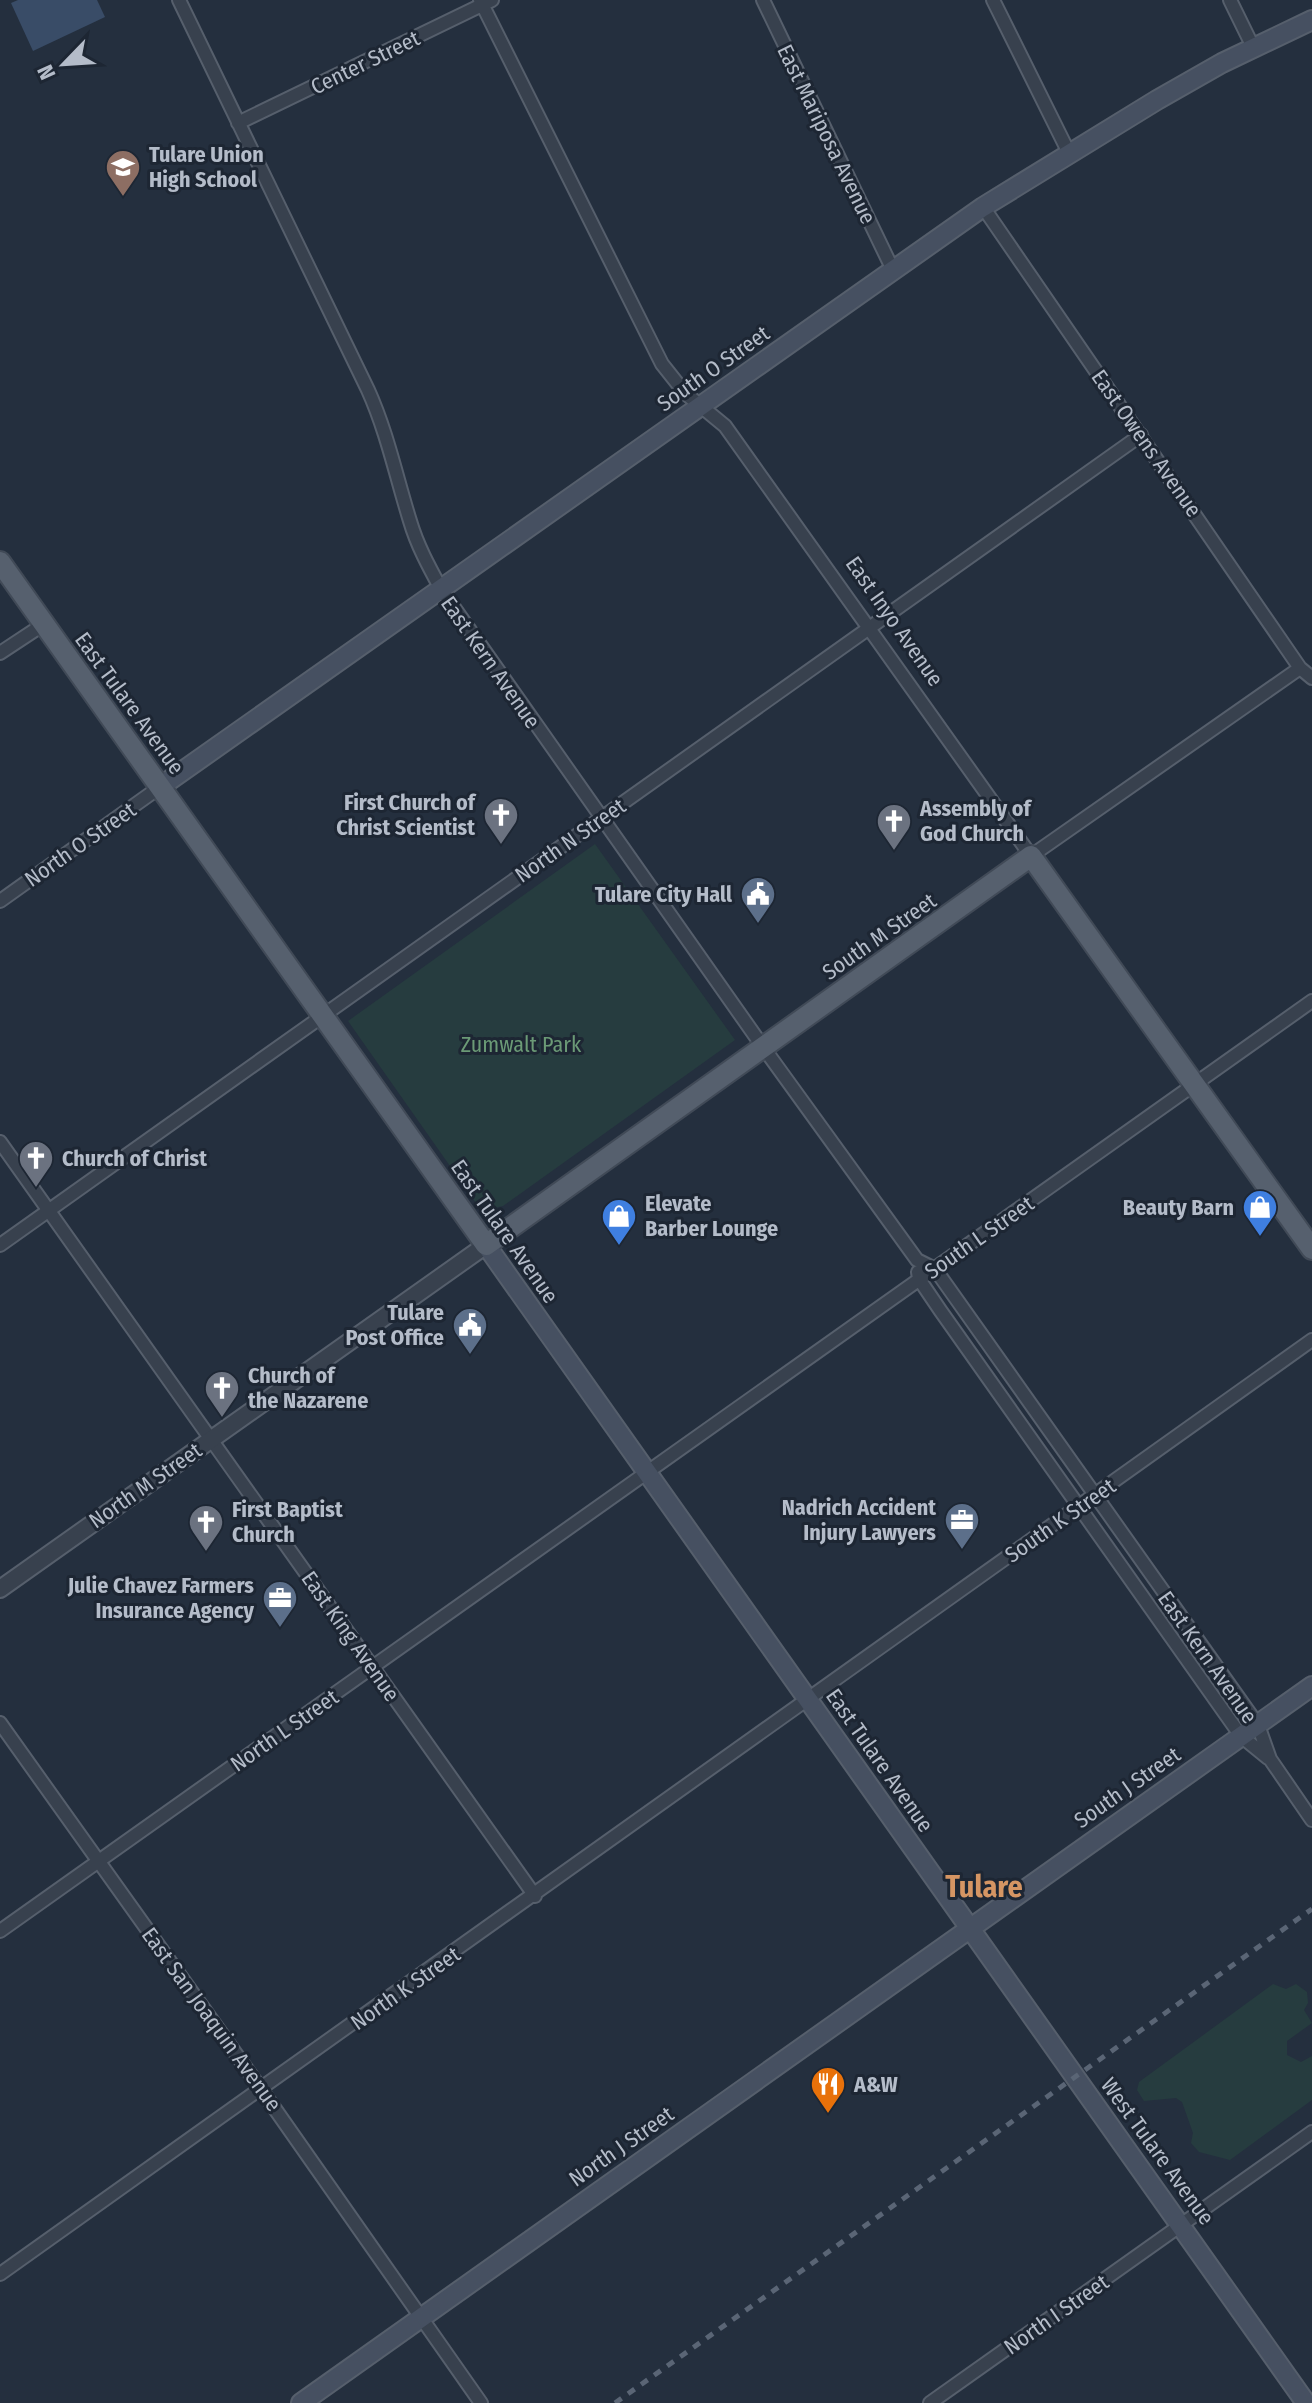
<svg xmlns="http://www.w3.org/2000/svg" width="1312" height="2403" viewBox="0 0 1312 2403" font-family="'Fira Sans Condensed',sans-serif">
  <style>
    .green { fill: #263c3f }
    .water { fill: #394c67 }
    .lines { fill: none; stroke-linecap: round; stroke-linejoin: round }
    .minor-casing { stroke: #565f6c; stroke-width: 16 }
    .tertiary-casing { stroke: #565f6c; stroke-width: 20 }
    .secondary-casing { stroke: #565f6c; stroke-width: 22 }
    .primary-casing { stroke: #414a57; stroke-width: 24 }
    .minor { stroke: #38414e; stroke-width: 12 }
    .tertiary { stroke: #38414e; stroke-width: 16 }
    .secondary { stroke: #465061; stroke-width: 18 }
    .primary { stroke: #56606e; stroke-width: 20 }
    .rail { stroke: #5a6575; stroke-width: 5; stroke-dasharray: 8 8; stroke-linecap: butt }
    .labels { text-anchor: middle; stroke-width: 6; stroke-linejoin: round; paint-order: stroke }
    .street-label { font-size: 22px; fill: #b4bcc9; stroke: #1d2633 }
    .poi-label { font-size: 22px; font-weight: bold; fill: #b4bcc9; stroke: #1d2633; text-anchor: start }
    .park-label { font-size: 22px; fill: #6b9a76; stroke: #1d2633 }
    .district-label { font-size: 30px; font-weight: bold; fill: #d59563; stroke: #1d2633 }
  </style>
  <rect width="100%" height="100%" fill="#242f3e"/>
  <path class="green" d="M595,844L735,1040L503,1206L488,1209L476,1203L348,1021Z
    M1273,1984L1286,1989L1296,1984L1307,1992L1308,2003L1304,2010L1312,2023L1287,2041V2055L1301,2062L1312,2056V2100L1230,2160L1199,2152L1191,2143L1193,2133L1182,2102L1176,2098L1144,2101L1137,2090L1139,2082Z"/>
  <path class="water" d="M18,0H97L105,17L33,51L11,3Z"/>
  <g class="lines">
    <g class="minor-casing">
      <path id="minor" d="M179,0L368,390C387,432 396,476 410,521C417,545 429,567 441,589L763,1047L917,1260L935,1269L1258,1725L1270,1759L1312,1820
        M480,0L662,364L685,393L725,426L1031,856L1300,668
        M763,0L892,268
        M993,0L1069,153
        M1230,0L1253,47
        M238,123L492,0
        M983,207L1300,668L1312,678
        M0,653L44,624
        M0,901L160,787
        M0,1142L535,1896
        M0,1245L1141,435
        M918,1272L919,1279L940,1310L1241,1736L1268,1758
        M0,1723L261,2089L481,2403
        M0,1931L1312,1001
        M0,2274L1312,1340
        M930,2403L1312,2132"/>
    </g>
    <g class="tertiary-casing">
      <path id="tertiary" d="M0,1589L486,1245"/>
    </g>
    <g class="secondary-casing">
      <path id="secondary" d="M160,787L983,207L1157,100L1222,63L1312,20
        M486,1245L1306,2403
        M301,2403L1312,1686"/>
    </g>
    <g class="primary-casing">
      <path id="primary" d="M0,562L486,1245L1031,856L1312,1249"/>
    </g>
    <use href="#minor" class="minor"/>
    <use href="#tertiary" class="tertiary"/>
    <use href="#secondary" class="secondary"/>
    <use href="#primary" class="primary"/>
    <path class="rail" d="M615,2403L1312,1909"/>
  </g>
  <defs>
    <g id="school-pin" transform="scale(1.8)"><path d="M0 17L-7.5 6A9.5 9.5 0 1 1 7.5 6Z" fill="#8d6e63" stroke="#1d2633"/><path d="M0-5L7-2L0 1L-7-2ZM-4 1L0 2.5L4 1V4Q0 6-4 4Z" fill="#fff"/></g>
    <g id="church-pin" transform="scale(1.8)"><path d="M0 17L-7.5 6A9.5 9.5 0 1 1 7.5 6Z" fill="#6b7280" stroke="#1d2633"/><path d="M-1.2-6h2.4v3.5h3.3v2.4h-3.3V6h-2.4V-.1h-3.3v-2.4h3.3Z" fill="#fff"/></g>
    <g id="civic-pin" transform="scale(1.8)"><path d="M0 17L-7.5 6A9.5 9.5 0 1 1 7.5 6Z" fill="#5c6f8a" stroke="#1d2633"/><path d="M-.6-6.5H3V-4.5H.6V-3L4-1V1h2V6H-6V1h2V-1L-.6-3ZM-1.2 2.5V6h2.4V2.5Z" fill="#fff"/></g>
    <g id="shop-pin" transform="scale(1.8)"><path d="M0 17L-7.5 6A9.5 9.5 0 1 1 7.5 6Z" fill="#3f7fe0" stroke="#1d2633"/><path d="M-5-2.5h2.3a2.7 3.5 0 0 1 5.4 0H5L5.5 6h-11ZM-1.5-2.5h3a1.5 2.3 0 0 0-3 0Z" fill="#fff"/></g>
    <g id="office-pin" transform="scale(1.8)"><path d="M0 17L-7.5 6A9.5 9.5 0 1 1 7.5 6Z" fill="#5c6f8a" stroke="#1d2633"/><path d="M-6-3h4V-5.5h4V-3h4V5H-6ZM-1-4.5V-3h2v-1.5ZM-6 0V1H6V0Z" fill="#fff"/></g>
    <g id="restaurant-pin" transform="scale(1.8)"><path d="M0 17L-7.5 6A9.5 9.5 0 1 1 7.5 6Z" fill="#e8710a" stroke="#1d2633"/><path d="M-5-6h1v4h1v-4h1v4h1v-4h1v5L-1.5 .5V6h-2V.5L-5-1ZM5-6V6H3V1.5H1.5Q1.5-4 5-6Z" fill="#fff"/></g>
  </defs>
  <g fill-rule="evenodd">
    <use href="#school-pin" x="123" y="167"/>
    <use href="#church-pin" x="501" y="815"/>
    <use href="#church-pin" x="894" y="821"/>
    <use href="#civic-pin" x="758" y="894"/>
    <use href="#church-pin" x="36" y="1158"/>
    <use href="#shop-pin" x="1260" y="1207"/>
    <use href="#shop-pin" x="619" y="1216"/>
    <use href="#civic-pin" x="470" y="1325"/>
    <use href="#church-pin" x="222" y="1388"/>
    <use href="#office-pin" x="962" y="1520"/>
    <use href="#church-pin" x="206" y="1522"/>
    <use href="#office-pin" x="280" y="1598"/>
    <use href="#restaurant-pin" x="828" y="2084"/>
  </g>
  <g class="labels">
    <g class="street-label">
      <text transform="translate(365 62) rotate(-26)" y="8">Center Street</text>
      <text transform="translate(827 134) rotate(64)" y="8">East Mariposa Avenue</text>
      <text transform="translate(713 368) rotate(-35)" y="8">South O Street</text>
      <text transform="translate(1147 443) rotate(55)" y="8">East Owens Avenue</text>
      <text transform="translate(895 621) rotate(55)" y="8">East Inyo Avenue</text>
      <text transform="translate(491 662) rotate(55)" y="8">East Kern Avenue</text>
      <text transform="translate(130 703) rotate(54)" y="8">East Tulare Avenue</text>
      <text transform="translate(570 840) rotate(-35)" y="8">North N Street</text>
      <text transform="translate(80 844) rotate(-35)" y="8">North O Street</text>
      <text transform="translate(879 936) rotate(-35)" y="8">South M Street</text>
      <text transform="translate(505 1231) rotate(55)" y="8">East Tulare Avenue</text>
      <text transform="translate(979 1237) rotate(-35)" y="8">South L Street</text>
      <text transform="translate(145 1485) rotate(-35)" y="8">North M Street</text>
      <text transform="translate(1060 1520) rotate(-35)" y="8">South K Street</text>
      <text transform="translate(351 1636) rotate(55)" y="8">East King Avenue</text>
      <text transform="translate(1208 1657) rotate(55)" y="8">East Kern Avenue</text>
      <text transform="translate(284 1730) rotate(-35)" y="8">North L Street</text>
      <text transform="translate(880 1760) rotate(55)" y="8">East Tulare Avenue</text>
      <text transform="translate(1127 1787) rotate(-35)" y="8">South J Street</text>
      <text transform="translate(405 1988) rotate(-35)" y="8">North K Street</text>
      <text transform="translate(212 2019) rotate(54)" y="8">East San Joaquin Avenue</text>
      <text transform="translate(621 2146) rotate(-35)" y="8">North J Street</text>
      <text transform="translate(1158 2151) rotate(54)" y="8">West Tulare Avenue</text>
      <text transform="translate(1056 2314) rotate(-35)" y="8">North I Street</text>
    </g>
    <g class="poi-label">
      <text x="149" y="162">Tulare Union<tspan x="149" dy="25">High School</tspan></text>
      <text x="475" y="810" text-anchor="end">First Church of<tspan x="475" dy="25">Christ Scientist</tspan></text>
      <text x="920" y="816">Assembly of<tspan x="920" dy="25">God Church</tspan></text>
      <text x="732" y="902" text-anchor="end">Tulare City Hall</text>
      <text x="62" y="1166">Church of Christ</text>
      <text x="645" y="1211">Elevate<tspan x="645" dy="25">Barber Lounge</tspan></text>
      <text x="1234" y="1215" text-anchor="end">Beauty Barn</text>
      <text x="444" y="1320" text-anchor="end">Tulare<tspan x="444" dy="25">Post Office</tspan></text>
      <text x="248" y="1383">Church of<tspan x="248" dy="25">the Nazarene</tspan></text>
      <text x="936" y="1515" text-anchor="end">Nadrich Accident<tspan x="936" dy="25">Injury Lawyers</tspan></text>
      <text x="232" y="1517">First Baptist<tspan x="232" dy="25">Church</tspan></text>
      <text x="254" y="1593" text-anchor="end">Julie Chavez Farmers<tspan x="254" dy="25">Insurance Agency</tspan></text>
      <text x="854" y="2092">A&amp;W</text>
    </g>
    <g class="park-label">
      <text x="521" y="1052">Zumwalt Park</text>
    </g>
    <g class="district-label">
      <text x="984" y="1897">Tulare</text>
    </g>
  </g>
  <g transform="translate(64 64) rotate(245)" stroke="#1d2633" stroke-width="6" paint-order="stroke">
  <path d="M0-6L14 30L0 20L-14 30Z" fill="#b4bcc9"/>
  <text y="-12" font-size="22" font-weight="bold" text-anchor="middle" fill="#b4bcc9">N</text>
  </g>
</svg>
